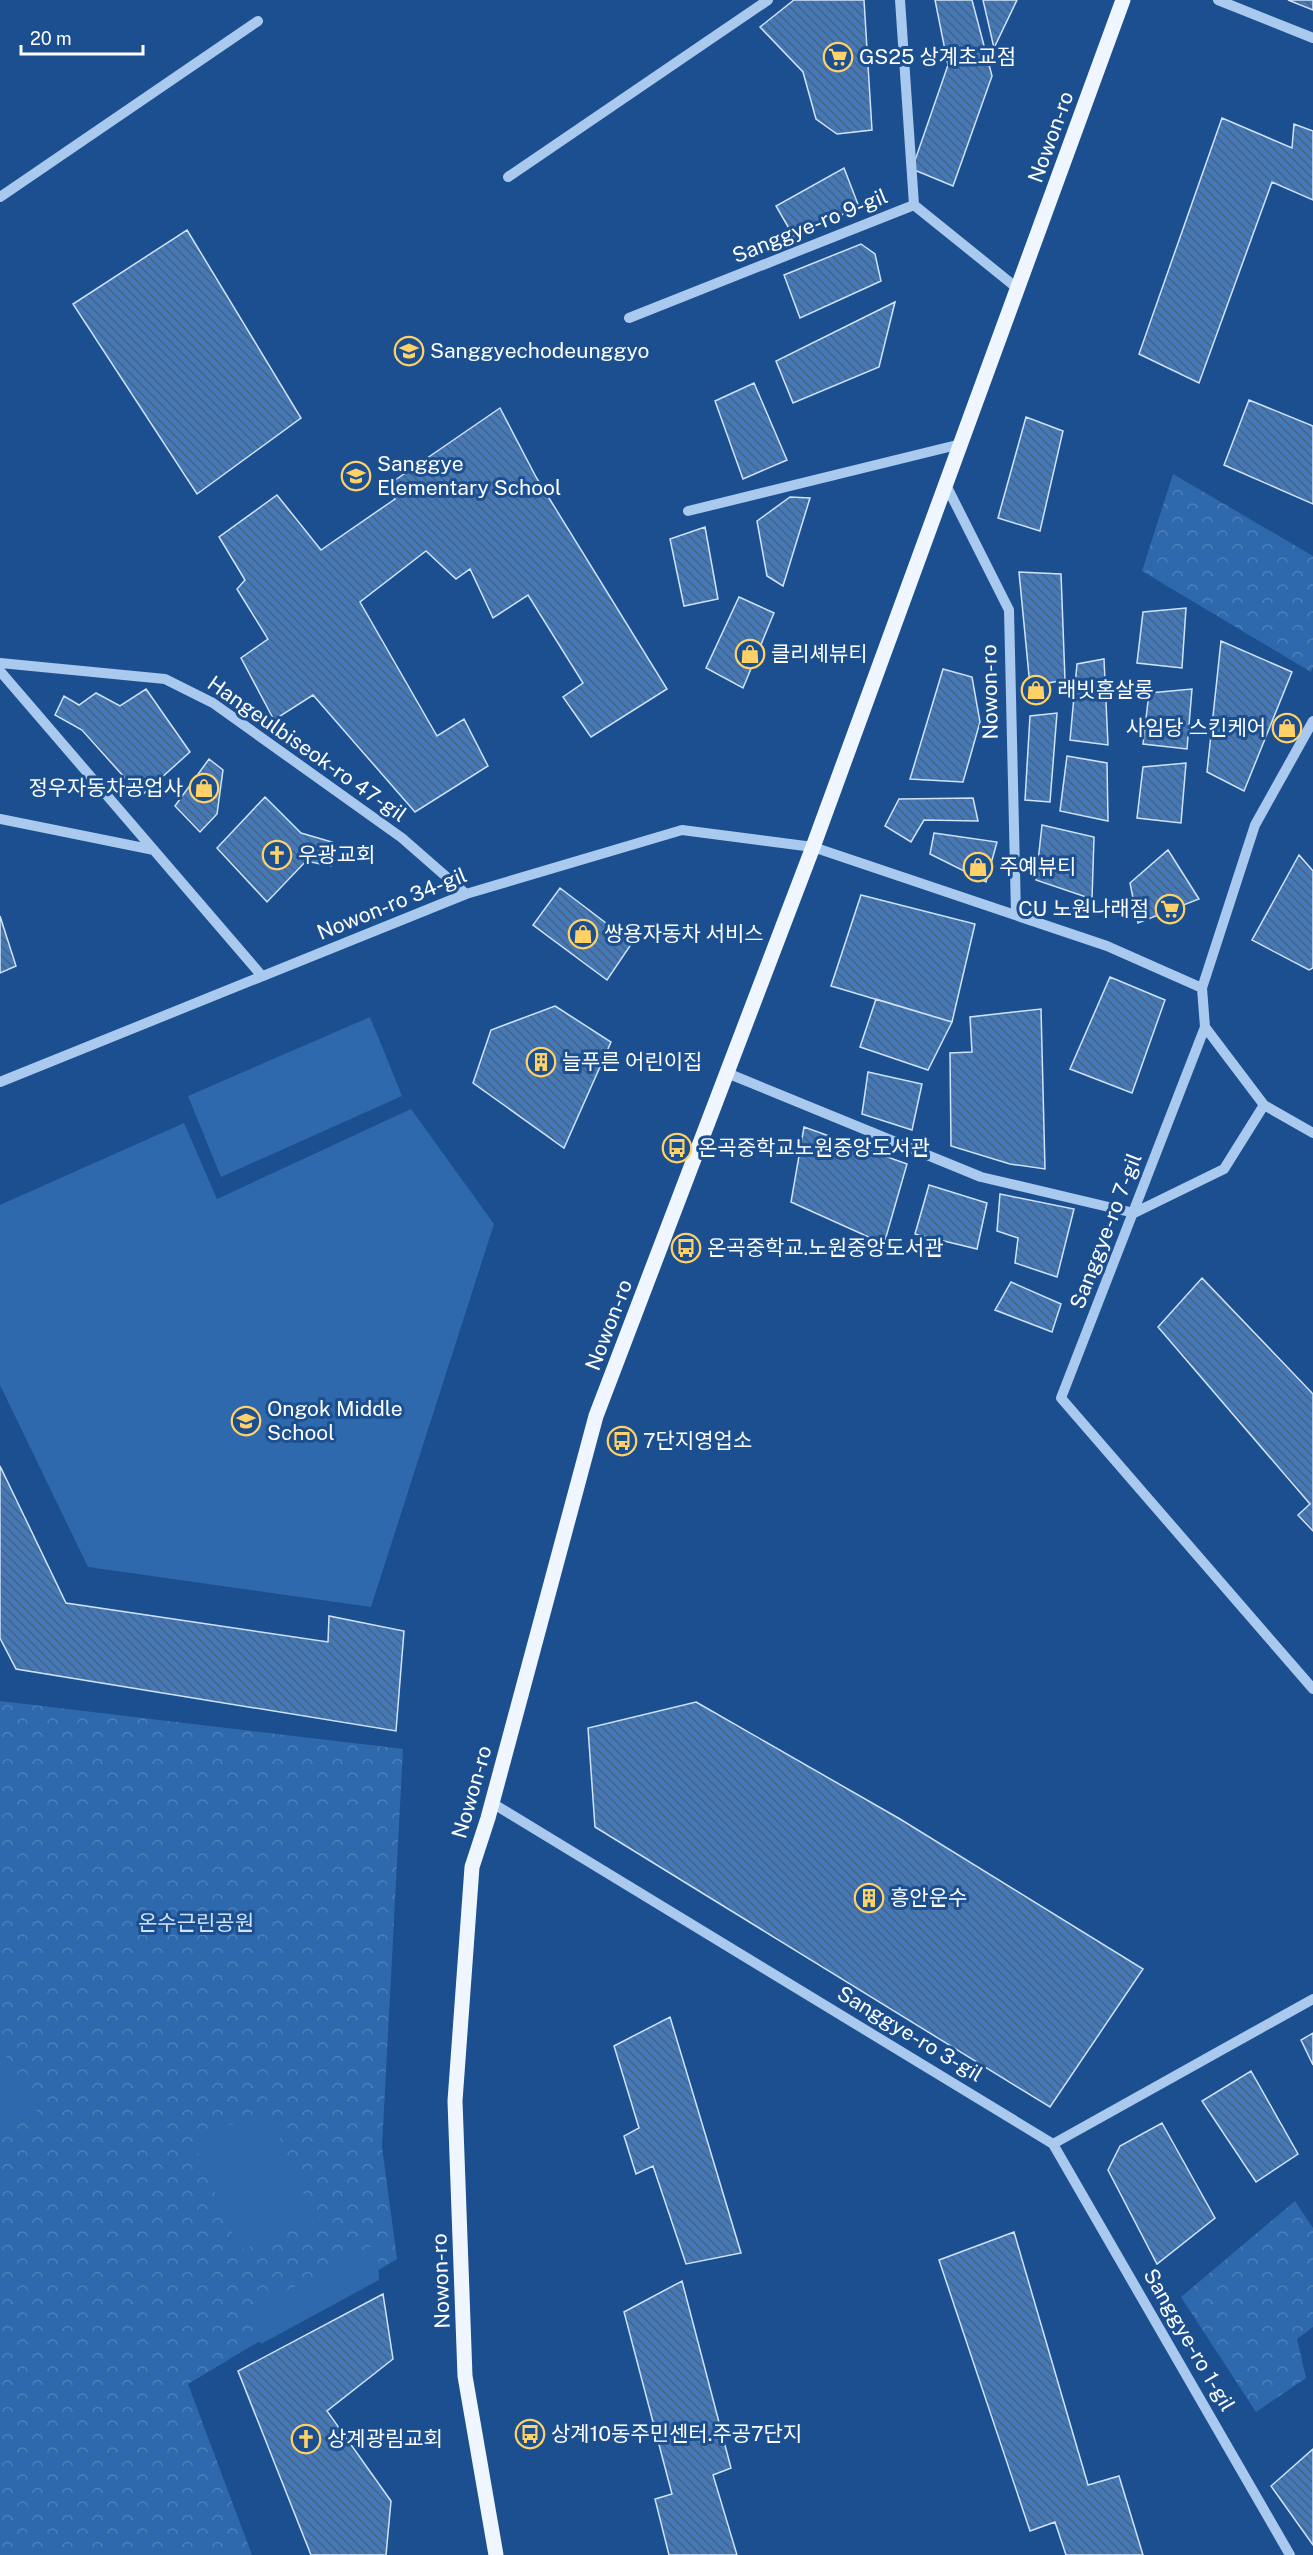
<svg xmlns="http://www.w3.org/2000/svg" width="1313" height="2555" viewBox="0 0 1313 2555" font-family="'Public Sans','Noto Sans KR',sans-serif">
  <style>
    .forest { fill: url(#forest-crowns) }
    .garden { fill: #2e69ad }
    .building { fill: url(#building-back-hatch); stroke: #cfe3fa; stroke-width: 1.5 }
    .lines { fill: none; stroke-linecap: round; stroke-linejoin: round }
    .minor { stroke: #a9c9ee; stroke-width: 10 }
    .major { stroke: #f0f6ff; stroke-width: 15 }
    .labels { text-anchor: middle; stroke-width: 6; stroke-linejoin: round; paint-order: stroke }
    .poi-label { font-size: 21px; fill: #fff; stroke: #1b4f8f; text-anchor: start }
    .street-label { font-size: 21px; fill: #fff; stroke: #1b4f8f }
    .park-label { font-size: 21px; fill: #cfe3fa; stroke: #1b4f8f }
  </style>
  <defs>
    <pattern id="forest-crowns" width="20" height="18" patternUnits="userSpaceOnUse" patternTransform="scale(1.5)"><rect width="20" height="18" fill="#2e69ad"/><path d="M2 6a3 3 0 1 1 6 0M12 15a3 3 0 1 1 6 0" fill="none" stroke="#4d80b9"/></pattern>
    <pattern id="building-back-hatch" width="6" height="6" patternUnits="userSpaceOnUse" patternTransform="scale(1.5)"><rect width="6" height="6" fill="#4478b7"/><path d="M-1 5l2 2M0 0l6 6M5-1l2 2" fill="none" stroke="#486282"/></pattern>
  </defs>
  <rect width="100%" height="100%" fill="#1b4f8f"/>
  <path class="forest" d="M1173,474L1313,556V667L1311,672L1142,571Z
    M0,1701L403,1749L382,2147L397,2259L188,2384L252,2555H0Z
    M1295,2201L1313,2228V2327L1297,2339L1306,2378L1256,2412L1181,2297Z"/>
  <path class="garden" d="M370,1017L402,1096L221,1177L188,1096Z
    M411,1109L494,1224L371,1607L88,1567L0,1385V1205L184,1123L217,1199Z
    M0,2045L38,2113L0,2134Z
    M267,2108L315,2221L240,2250L193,2142Z
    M378,2243L379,2280L261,2344L246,2312Z"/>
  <path class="building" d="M794,0H864L872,130L837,134L816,119L803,72L760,27Z
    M935,0H972L992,76L953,186L912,169L948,65Z
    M983,0H1017L994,48Z
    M1288,0H1313V10Z
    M1222,118L1292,148L1294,124L1313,131V200L1272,182L1199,383L1139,354Z
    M844,168L859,207L794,237L776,206Z
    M187,230L301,418L197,494L73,304Z
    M861,244L875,254L881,281L800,318L784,275Z
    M895,302L879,367L793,403L776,361Z
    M754,383L787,460L743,479L715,401Z
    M1249,400L1313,426V504L1224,465Z
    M500,408L536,477L667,689L591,737L563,697L583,683L528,595L493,618L470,569L456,579L426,551L360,602L437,736L464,719L488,766L415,812L313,695L274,720L241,658L268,639L237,589L245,580L219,537L277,495L321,550L395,499L388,485Z
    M1026,417L1063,431L1040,531L998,518Z
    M790,497L810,498L783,586L767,576L757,521Z
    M705,527L718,599L684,606L670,539Z
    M1019,572L1061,574L1065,680L1030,686Z
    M739,597L774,613L743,688L706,668Z
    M1186,608L1182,668L1137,663L1143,612Z
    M1221,641L1292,672L1244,791L1207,772Z
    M1104,659L1108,745L1070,740L1077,664Z
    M943,669L972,677L980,722L963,782L910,779Z
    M146,689L190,752L141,796L82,730L55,715L64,696L79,705L96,693L120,706Z
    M1192,689L1187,749L1143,744L1149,693Z
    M1057,713L1050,802L1025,800L1030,716Z
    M1067,756L1107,763L1108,821L1060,811Z
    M209,759L223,770L217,814L200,832L175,806Z
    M1186,763L1181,823L1137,818L1143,767Z
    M265,797L301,833L332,842L331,866L306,861L267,902L217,848Z
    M973,798L978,821L924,820L911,842L885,826L899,799Z
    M1042,825L1094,837L1092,899L1036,880Z
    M934,833L997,842L986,882L930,854Z
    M1168,850L1199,899L1138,923L1130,883Z
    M1299,855L1313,871V968L1309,970L1252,940Z
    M560,888L632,943L607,980L533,925Z
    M861,895L975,924L952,1022L831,986Z
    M0,916L16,966L0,973Z
    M1110,977L1165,1000L1132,1093L1070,1069Z
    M876,999L952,1022L928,1070L860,1047Z
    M555,1006L611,1042L564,1148L473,1083L491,1030Z
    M1041,1009L1045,1169L1010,1164L951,1146L950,1053L972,1052L970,1017Z
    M868,1072L922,1084L912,1130L862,1114Z
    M804,1127L907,1164L884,1244L791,1202Z
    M929,1185L987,1203L977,1249L915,1234Z
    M1000,1194L1074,1209L1057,1277L1015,1263L1018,1238L997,1231Z
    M1202,1278L1313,1394V1531L1298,1515L1310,1504L1158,1327Z
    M1011,1282L1061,1304L1052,1332L995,1310Z
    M0,1466L66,1603L328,1642L329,1616L404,1631L396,1731L16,1669L0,1638Z
    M696,1702L900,1819L1143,1969L1050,2107L595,1827L588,1728Z
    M670,2017L741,2253L686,2264L653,2166L636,2174L624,2136L639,2128L614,2046Z
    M1313,2033V2065L1301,2040Z
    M1251,2071L1298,2154L1256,2182L1202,2101Z
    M1162,2123L1215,2218L1157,2264L1108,2170L1120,2146Z
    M1014,2232L1088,2485L1119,2476L1143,2555H1066L1055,2522L1030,2531L939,2260Z
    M682,2281L731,2468L713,2475L737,2555H669L655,2499L672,2494L624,2312Z
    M383,2294L393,2359L327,2411L391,2501L386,2555H311L238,2371Z
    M1313,2449V2545L1271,2486Z"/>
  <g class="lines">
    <path class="minor" d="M1218,0L1313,38
      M508,177L768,0
      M0,197L258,21
      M914,205L1017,288
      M629,318L914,205L900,0
      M946,485L1009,610L1016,914
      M688,511L961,444
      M0,663L165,679L213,703L402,838L466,894
      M0,671L262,976
      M1313,721L1255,825L1202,988L1205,1027L1061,1398L1313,1689
      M0,819L154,850
      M1205,1027L1264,1105
      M727,1073L981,1177L1134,1213L1224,1169L1264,1105L1313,1133
      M0,1082L466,894L682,830L813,847L1107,946L1202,988
      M492,1803L1053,2144L1290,2555
      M1053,2144L1313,1999"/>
    <path class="major" d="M496,2555L465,2376L455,2101L472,1867L488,1818L596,1416L813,847L1123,0"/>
  </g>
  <defs>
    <g id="supermarket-ring" transform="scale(1.5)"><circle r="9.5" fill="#1b4f8f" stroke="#ffd166" stroke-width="1.5"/><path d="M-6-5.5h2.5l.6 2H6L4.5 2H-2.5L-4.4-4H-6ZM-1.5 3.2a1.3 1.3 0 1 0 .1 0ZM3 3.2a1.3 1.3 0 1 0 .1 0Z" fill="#ffd166"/></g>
    <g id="school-ring" transform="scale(1.5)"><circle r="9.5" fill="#1b4f8f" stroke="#ffd166" stroke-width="1.5"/><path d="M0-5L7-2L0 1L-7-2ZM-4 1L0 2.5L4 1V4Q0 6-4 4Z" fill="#ffd166"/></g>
    <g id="shop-ring" transform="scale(1.5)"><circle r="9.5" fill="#1b4f8f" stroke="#ffd166" stroke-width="1.5"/><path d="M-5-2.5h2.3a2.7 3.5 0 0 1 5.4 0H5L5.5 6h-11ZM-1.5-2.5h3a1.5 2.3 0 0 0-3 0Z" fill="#ffd166"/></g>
    <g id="church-ring" transform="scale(1.5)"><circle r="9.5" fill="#1b4f8f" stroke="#ffd166" stroke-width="1.5"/><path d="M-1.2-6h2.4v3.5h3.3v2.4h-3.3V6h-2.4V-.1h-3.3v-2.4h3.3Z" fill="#ffd166"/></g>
    <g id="building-ring" transform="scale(1.5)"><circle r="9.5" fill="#1b4f8f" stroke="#ffd166" stroke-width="1.5"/><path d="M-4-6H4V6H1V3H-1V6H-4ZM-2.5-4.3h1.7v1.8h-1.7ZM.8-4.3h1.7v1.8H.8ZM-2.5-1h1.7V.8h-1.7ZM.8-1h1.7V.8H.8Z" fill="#ffd166"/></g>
    <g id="bus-ring" transform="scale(1.5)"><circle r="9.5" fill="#1b4f8f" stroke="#ffd166" stroke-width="1.5"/><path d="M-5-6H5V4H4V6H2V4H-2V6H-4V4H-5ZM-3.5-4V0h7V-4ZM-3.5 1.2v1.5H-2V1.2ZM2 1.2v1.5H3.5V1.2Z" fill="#ffd166"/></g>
  </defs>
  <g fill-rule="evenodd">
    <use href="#supermarket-ring" x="838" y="57"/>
    <use href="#school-ring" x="409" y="351"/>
    <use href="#school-ring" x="356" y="476"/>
    <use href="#shop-ring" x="750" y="654"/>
    <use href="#shop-ring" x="1036" y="690"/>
    <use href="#shop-ring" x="1287" y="728"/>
    <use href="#shop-ring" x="204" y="788"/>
    <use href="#church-ring" x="277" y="855"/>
    <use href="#shop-ring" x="978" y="867"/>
    <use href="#supermarket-ring" x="1170" y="909"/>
    <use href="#shop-ring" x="583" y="934"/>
    <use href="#building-ring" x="541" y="1062"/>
    <use href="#bus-ring" x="677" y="1148"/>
    <use href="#bus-ring" x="686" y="1248"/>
    <use href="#school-ring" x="246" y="1421"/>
    <use href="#bus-ring" x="622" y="1441"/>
    <use href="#building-ring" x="869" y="1898"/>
    <use href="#bus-ring" x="530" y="2434"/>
    <use href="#church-ring" x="306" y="2439"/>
  </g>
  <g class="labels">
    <g class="poi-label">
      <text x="859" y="64">GS25 상계초교점</text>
      <text x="430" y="358">Sanggyechodeunggyo</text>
      <text x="377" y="471">Sanggye<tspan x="377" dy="24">Elementary School</tspan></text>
      <text x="771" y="661">클리셰뷰티</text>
      <text x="1057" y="697">래빗홈살롱</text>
      <text x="1266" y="735" text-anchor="end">사임당 스킨케어</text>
      <text x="183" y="795" text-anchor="end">정우자동차공업사</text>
      <text x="298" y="862">우광교회</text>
      <text x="999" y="874">주예뷰티</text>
      <text x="1149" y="916" text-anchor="end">CU 노원나래점</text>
      <text x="604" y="941">쌍용자동차 서비스</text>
      <text x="562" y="1069">늘푸른 어린이집</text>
      <text x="698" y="1155">온곡중학교노원중앙도서관</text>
      <text x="707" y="1255">온곡중학교.노원중앙도서관</text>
      <text x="267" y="1416">Ongok Middle<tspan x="267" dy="24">School</tspan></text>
      <text x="643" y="1448">7단지영업소</text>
      <text x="890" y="1905">흥안운수</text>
      <text x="551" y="2441">상계10동주민센터.주공7단지</text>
      <text x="327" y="2446">상계광림교회</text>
    </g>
    <g class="street-label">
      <text transform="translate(1051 137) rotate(-70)" y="7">Nowon-ro</text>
      <text transform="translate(810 226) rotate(-22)" y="7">Sanggye-ro 9-gil</text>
      <text transform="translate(990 692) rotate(-91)" y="7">Nowon-ro</text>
      <text transform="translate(307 749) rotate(35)" y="7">Hangeulbiseok-ro 47-gil</text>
      <text transform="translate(392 904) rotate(-22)" y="7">Nowon-ro 34-gil</text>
      <text transform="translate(1106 1231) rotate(-69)" y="7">Sanggye-ro 7-gil</text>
      <text transform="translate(609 1325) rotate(-69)" y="7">Nowon-ro</text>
      <text transform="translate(472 1792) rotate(-74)" y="7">Nowon-ro</text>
      <text transform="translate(910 2034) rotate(31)" y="7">Sanggye-ro 3-gil</text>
      <text transform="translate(441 2281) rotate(-92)" y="7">Nowon-ro</text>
      <text transform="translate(1189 2340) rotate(60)" y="7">Sanggye-ro 1-gil</text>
    </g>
    <g class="park-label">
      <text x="196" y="1930">온수근린공원</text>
    </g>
  </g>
  <path d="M21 45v9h122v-9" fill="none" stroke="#ffffff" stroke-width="3"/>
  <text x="30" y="45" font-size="18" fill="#ffffff" stroke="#1b4f8f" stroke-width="4.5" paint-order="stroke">20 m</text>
</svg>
